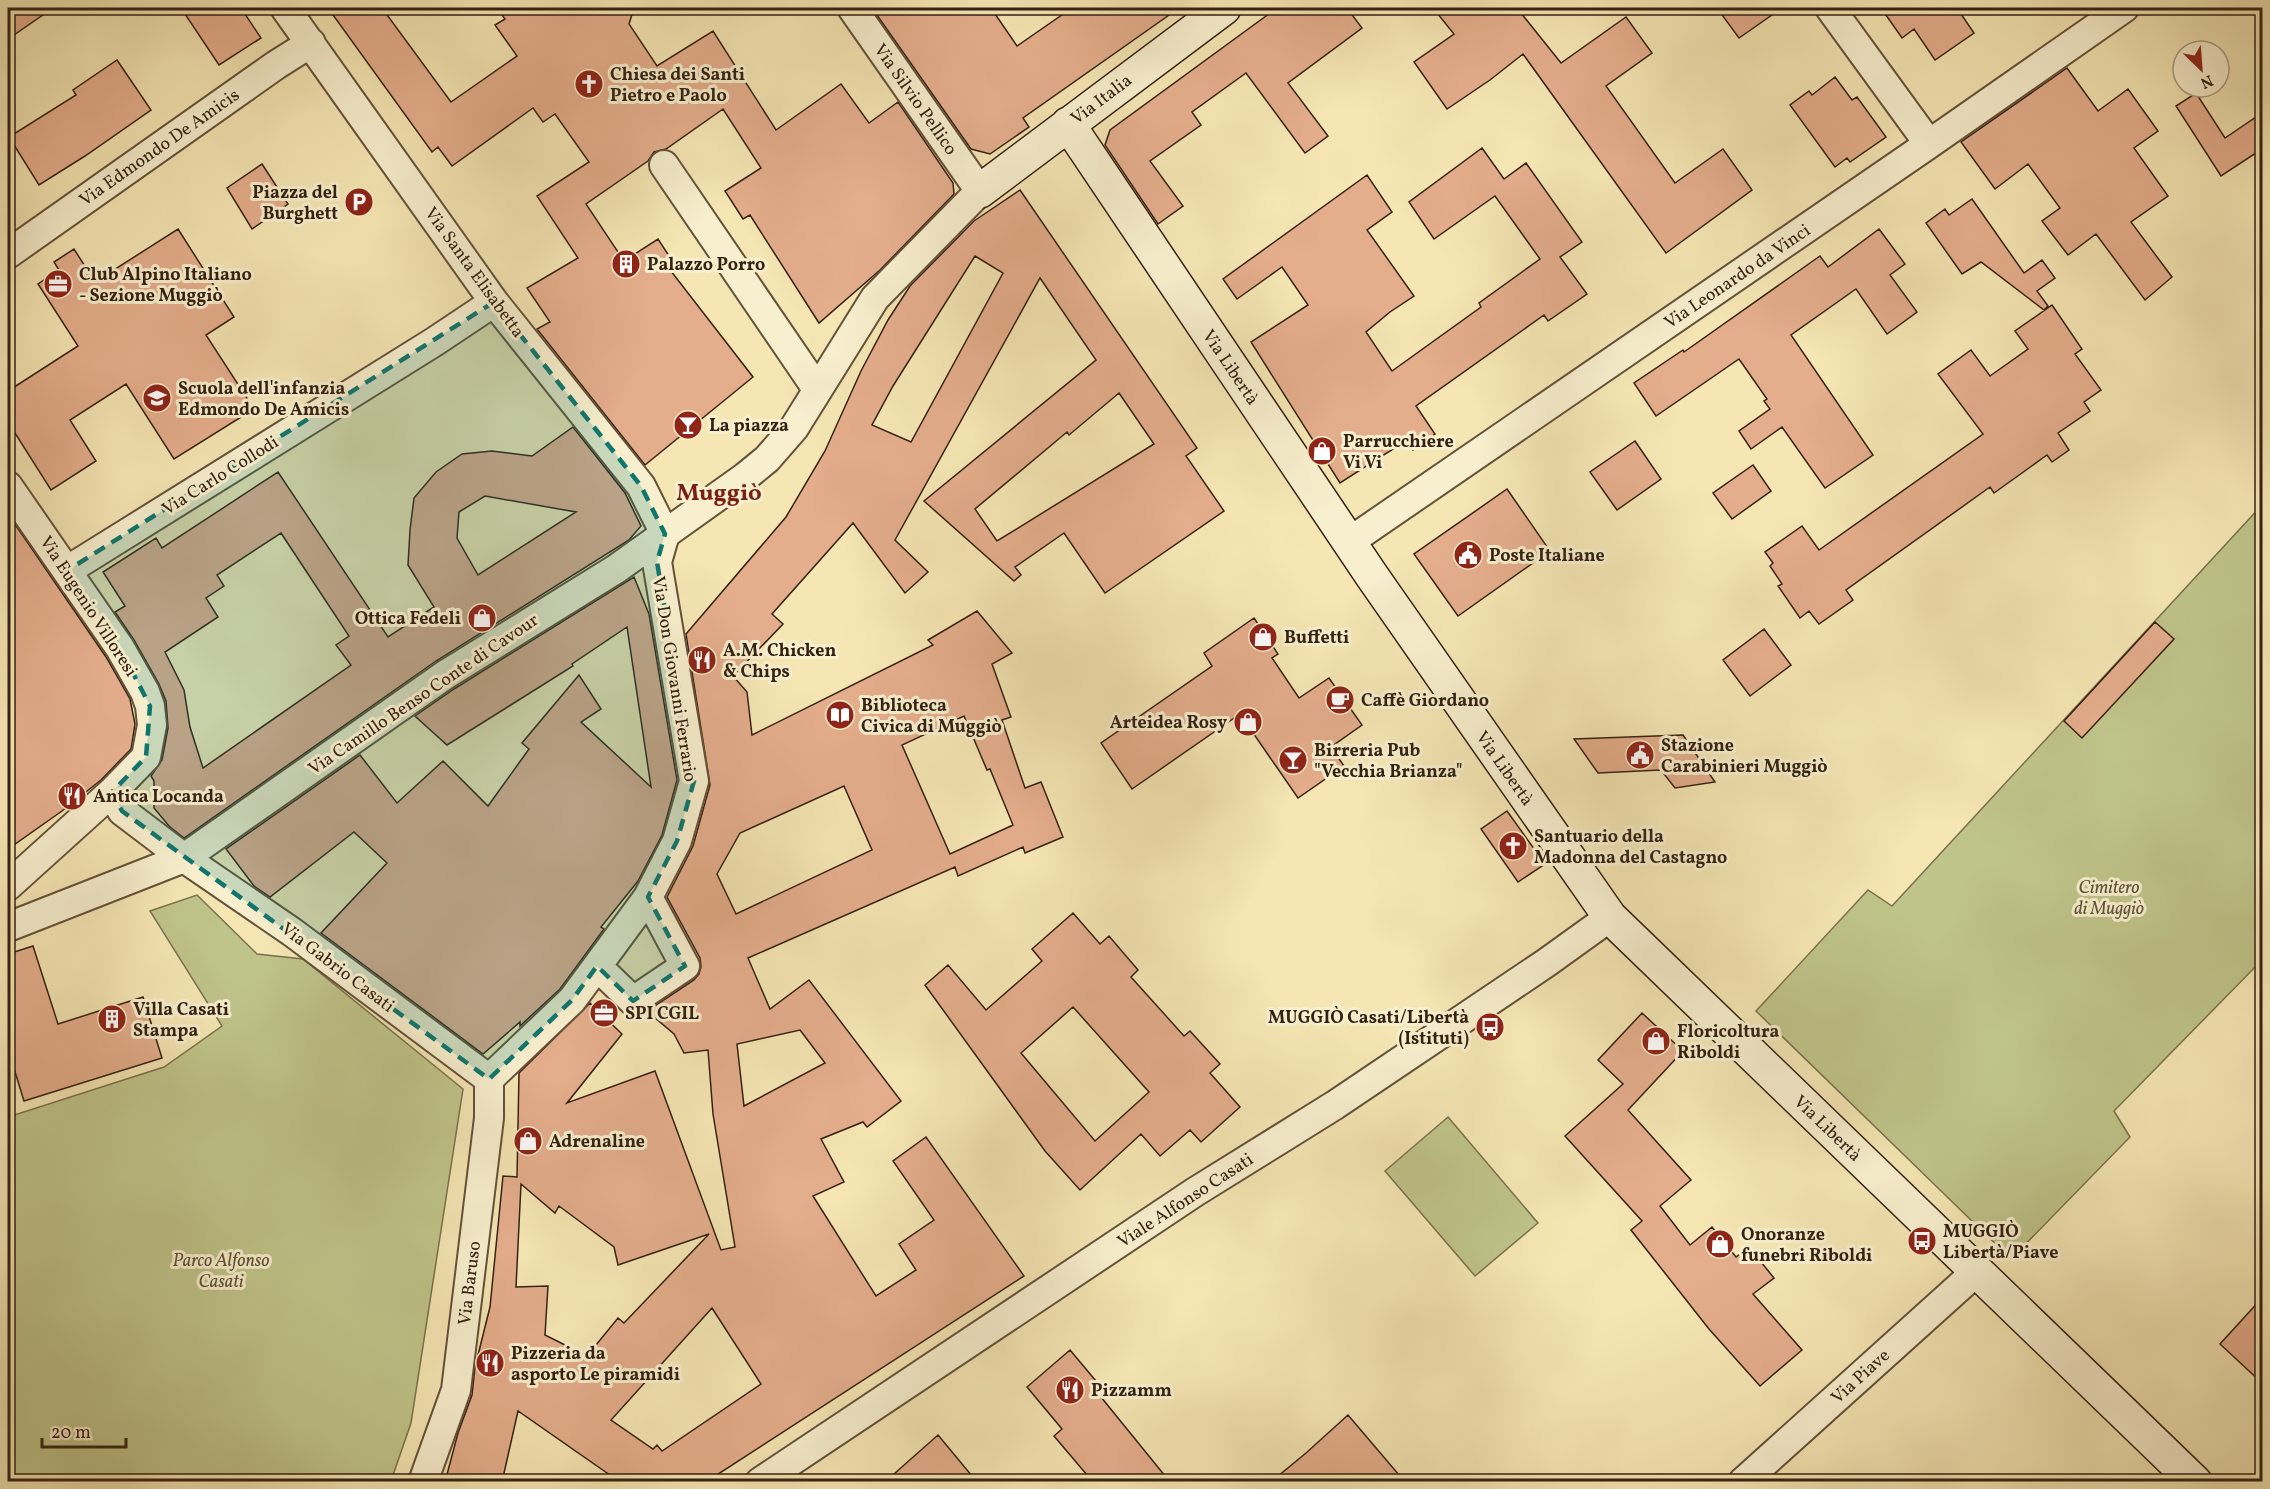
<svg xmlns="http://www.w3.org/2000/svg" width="2270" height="1489" viewBox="0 0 2270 1489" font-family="Vollkorn,serif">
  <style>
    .green { fill: #bfc48a; stroke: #7a724e; stroke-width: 1.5 }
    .building { fill: #e4ad8c; stroke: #342112; stroke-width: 1.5; fill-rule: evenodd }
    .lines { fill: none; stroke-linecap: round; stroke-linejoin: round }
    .street-casing { stroke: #64523a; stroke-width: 32 }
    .secondary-casing { stroke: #342112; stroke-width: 36 }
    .street { stroke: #f8efce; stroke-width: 28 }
    .secondary { stroke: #f8efce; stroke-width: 33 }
    .marked { fill: #0f766e; fill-opacity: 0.2; stroke: #0f766e; stroke-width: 4.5; stroke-dasharray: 12 8; stroke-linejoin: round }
    .labels { text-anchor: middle; stroke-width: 6; stroke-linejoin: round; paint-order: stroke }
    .poi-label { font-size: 18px; font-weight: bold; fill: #342112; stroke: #f8efce; text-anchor: start }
    .street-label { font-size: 18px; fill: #342112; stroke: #f8efce }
    .park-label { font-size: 18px; font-style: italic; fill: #5e5236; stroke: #f8efce }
    .district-label { font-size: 24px; font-weight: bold; fill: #7a1f14; stroke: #f8efce }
  </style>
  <rect width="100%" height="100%" fill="#f5e6b4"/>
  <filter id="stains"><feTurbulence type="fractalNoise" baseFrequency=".00333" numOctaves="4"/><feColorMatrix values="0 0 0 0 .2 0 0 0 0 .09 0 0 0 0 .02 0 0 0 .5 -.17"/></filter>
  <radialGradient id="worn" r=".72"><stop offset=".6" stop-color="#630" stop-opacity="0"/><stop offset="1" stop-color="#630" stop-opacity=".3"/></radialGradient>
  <path class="green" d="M2262,505V960L2114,1111L2130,1137L2011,1259L1756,1011L1868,890L1892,906Z
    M197,895L257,954L303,959L463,1089L411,1423L391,1481H8V1117L164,1067L222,1026L150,911Z
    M1448,1117L1538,1223L1475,1276L1385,1171Z"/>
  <path class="building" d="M8,8H53L8,39Z
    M181,8H241L261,38L219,65Z
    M328,8H382L451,102L517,56L495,25L505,19L497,8H634L629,24L657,66L713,31L776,130L841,84L869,123L898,102L953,183L954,194L880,270L819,323L750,215L743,219L725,191L761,168L723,109L666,149L654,152L648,161L586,204L624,261L658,239L673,262L667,266L753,377L645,465L537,329L550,322L527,288L578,258L537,196L589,162L555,114L543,122L533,108L452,166L438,147L432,152Z
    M872,8H991L1017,46L1072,8H1179L1023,118L1029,127L990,154L971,149Z
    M1277,8H1347L1362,28L1288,83L1328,136L1305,153L1246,73L1192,112L1201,125L1150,161L1183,206L1158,224L1105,145L1110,130Z
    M1433,8H1517L1561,63L1626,17L1652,53L1606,86L1675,183L1723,149L1752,190L1666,253L1523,54L1490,80L1447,109L1414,62L1454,34Z
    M1717,8H1782L1739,38Z
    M1881,8H1957L1974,33L1935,60L1914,29L1902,38Z
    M117,60L151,110L85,156L39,185L9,137L76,95L73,90Z
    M2067,68L2098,111L2128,89L2158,131L2134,148L2168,196L2131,222L2172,277L2145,300L2096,234L2068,255L2042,221L2060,208L2028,164L1995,189L1961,142Z
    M1835,77L1852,100L1857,97L1886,137L1850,162L1847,158L1835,167L1790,105L1809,91L1812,95Z
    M2196,93L2225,138L2262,113V149L2221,176L2176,106Z
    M1482,148L1504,179L1526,163L1582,242L1560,257L1587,294L1548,321L1544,315L1416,406L1435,434L1413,450L1407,440L1340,483L1251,342L1308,305L1282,267L1237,299L1223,279L1367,175L1392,212L1367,230L1414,296L1390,312L1366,332L1392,371L1481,307L1479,303L1540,259L1495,196L1434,239L1409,202Z
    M262,164L288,204L252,229L227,188Z
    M1020,190L1197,448L1186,456L1224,511L1105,593L1064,533L1015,567L1021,575L1014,581L924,501L1096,360L1040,278L895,540L928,572L905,593L853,523L772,614L783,624L733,676L747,692L752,735L933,645L928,640L977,611L1012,653L992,664L1011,717L1002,720L1025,788L1041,782L1063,837L1025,853L1023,847L958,876L955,867L748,958L770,1009L809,980L901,1101L867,1127L863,1122L821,1139L844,1182L813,1196L876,1296L916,1270L899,1244L934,1220L893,1161L926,1137L1024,1276L706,1482H620L518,1411L502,1482H445L458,1433L472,1395L475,1367L490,1307L503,1176L517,1177L519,1073L590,1003L622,1034L567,1103L655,1071L721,1250L735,1247L713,1114L708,1050L684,1053L674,1034L647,1011L694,980L699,974L701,967L700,958L667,897L693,846L710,785L686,634L786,517L825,451L861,371L888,320L910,286L974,221ZM975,256L1003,273L911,442L872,425L893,386ZM1119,393L1154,444L997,541L975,509L1067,432L1069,435ZM964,716L987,770L990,769L1013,825L950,854L902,745ZM844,786L872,850L736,914L717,874L740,833ZM800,1030L825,1063L744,1106L737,1044ZM521,1184L555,1213L559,1206L614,1247L618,1265L709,1234L624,1323L618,1318L587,1356L545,1335L548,1286L516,1287ZM712,1308L761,1384L662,1451L657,1445L653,1449L611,1420Z
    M1972,199L2024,273L2042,260L2055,278L2037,291L2048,306L2044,310L1981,262L1962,274L1926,223L1945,209L1949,215Z
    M178,229L234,317L206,335L254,409L174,459L126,384L70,420L96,461L51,490L8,422V391L78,346L38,284L59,270L54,262L74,249L95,282Z
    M1879,229L1905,264L1890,275L1917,312L1887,334L1856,289L1791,335L1873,455L1825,488L1782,427L1751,449L1739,431L1770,409L1764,401L1767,399L1739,359L1656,416L1634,383L1683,350L1684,352L1820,256L1828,267Z
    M2052,305L2082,349L2075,354L2101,390L2084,402L2090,411L2058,433L2069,450L2052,462L2047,455L1994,493L1990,487L1846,590L1853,600L1819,624L1809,611L1800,618L1778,586L1782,584L1770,566L1773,563L1765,552L1802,526L1819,550L1983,434L1938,374L1971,350L1990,376L2028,349L2015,331Z
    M573,427L625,493L641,526L629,540L436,661L184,838L169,826L154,808V781L151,776L162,760L168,728L166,701L159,684L134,640L115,612L125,606L103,572L156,538L162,548L278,472L388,637L434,607L408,565L410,530L414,498L436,472L462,454L492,451L532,456ZM485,496L576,512L478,575L457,538L459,512ZM281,533L349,636L336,645L351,665L203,768L190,727L184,690L165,652L218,617L206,598L224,586L217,575Z
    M1635,441L1661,479L1617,510L1590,472Z
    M1753,465L1771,491L1732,519L1713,493Z
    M1507,489L1550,551L1458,616L1414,554Z
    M8,514L106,657L130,699L135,724L131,749L101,780L62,811L8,849Z
    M634,577L649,614L677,780L662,835L638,881L601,927L604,929L560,989L520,1026V1022L483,1054L321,933L387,863L354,832L270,897L254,886L226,849L360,755L397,803L443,761L488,806L529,749L522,743L579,675L601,709L581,722L651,787L627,627L572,664L573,666L447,745L415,716L454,689Z
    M1254,618L1278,654L1272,658L1299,698L1329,678L1362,725L1331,747L1344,766L1298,798L1240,714L1132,789L1101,743L1212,666L1204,653Z
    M2155,622L2174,639L2082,738L2064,721Z
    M1764,629L1791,665L1750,696L1723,660Z
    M1683,735L1715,782L1675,788L1661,770L1598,773L1574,739Z
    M1507,811L1545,864L1518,882L1481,829Z
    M1073,913L1100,944L1109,936L1138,970L1131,977L1184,1036L1190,1031L1220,1064L1210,1073L1240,1107L1201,1142L1190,1130L1160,1156L1141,1134L1080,1190L1045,1151L925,985L948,965L986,1010L1042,961L1032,949ZM1073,1007L1149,1092L1095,1141L1021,1053Z
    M33,946L58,1024L143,997L162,1058L24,1101L8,1049V954Z
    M1642,1013L1683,1051L1628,1110L1691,1180L1660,1206L1690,1245L1712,1227L1736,1257L1749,1247L1774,1278L1753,1294L1802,1350L1760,1386L1709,1329L1631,1230L1642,1221L1565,1136L1623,1084L1598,1060Z
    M2262,1298V1383L2220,1344Z
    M1070,1350L1106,1393L1101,1397L1170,1482H1093L1054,1436L1062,1429L1027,1387Z
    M1348,1415L1405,1482H1271L1306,1453Z
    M938,1435L977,1482H885Z"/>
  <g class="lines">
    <g class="street-casing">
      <path id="street" d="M285,8L494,302L641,486L665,534
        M1830,8L1929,144
        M664,165L817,389
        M8,254L276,65L311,43
        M8,486L120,648L145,692L150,706L152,725L146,757L112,792
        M1349,542L1929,144L2124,8
        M68,570L434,342L494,302
        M8,886L112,792L122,811L184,858L292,932L489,1079
        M8,927L184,858L445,675L616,569L745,477L767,459L794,428L875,298L980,191L852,8
        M597,966L633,1001L685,966L648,897
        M489,1079L572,1000L648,897L677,841L694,781L657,562L665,534
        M423,1482L456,1390L489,1118V1079
        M760,1482L1195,1192L1335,1105L1546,963L1610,917
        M1743,1482L1977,1271"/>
    </g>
    <g class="secondary-casing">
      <path id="secondary" d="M1068,124L1372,576L1610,917L2195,1482
        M980,191L1224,8"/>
    </g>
    <use href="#street" class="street"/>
    <use href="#secondary" class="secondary"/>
  </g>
  <path class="marked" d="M494,302L641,486L665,534L657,562L694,781L677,841L648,897L685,966L633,1001L597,966L572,1000L489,1079L122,811L112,792L146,757L150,706L120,648L68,570Z"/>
  <defs>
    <g id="church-disc" transform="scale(1.5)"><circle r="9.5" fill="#8f2418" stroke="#f8efce"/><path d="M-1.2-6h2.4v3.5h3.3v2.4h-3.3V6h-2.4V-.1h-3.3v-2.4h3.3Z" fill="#fff"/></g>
    <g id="parking-disc" transform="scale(1.5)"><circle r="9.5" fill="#8f2418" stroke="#f8efce"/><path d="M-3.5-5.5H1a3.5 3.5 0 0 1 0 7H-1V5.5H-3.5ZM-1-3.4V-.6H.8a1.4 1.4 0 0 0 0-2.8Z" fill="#fff"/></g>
    <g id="building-disc" transform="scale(1.5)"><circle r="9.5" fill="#8f2418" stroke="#f8efce"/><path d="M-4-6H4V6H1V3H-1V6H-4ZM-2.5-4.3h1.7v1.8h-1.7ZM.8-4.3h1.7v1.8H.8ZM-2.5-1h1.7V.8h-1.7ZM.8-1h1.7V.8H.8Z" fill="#fff"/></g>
    <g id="office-disc" transform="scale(1.5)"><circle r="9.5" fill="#8f2418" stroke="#f8efce"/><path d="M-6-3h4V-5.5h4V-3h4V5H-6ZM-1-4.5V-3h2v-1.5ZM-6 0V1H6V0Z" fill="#fff"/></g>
    <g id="school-disc" transform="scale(1.5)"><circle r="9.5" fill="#8f2418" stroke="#f8efce"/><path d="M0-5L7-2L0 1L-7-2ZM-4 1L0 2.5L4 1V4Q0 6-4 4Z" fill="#fff"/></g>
    <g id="bar-disc" transform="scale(1.5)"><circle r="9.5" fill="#8f2418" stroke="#f8efce"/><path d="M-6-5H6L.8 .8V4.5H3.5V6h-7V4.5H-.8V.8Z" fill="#fff"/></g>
    <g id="shop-disc" transform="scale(1.5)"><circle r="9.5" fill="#8f2418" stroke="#f8efce"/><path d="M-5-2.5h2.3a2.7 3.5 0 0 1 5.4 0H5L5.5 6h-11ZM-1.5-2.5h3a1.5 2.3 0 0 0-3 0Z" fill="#fff"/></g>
    <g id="civic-disc" transform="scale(1.5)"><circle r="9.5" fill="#8f2418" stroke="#f8efce"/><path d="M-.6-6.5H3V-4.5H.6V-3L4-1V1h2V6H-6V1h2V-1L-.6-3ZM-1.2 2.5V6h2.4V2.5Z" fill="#fff"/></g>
    <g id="restaurant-disc" transform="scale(1.5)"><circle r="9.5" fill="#8f2418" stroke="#f8efce"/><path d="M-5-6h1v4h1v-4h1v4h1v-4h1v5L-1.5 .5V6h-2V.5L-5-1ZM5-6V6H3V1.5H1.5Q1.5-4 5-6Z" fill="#fff"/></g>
    <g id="cafe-disc" transform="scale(1.5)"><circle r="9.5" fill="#8f2418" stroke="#f8efce"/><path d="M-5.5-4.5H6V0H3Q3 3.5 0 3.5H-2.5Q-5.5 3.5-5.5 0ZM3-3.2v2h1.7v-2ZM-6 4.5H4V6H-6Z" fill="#fff"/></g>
    <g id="library-disc" transform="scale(1.5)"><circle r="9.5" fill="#8f2418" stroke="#f8efce"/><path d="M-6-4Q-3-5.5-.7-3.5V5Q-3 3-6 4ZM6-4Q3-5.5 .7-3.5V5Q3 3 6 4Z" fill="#fff"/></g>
    <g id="bus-disc" transform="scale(1.5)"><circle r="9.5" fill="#8f2418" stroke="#f8efce"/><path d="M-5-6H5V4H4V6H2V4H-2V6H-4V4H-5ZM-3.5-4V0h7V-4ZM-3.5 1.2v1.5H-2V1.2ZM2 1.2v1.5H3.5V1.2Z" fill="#fff"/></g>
  </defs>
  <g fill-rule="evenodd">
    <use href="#church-disc" x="589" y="84"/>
    <use href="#parking-disc" x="359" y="202"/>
    <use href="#building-disc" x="626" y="264"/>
    <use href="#office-disc" x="58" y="284"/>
    <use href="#school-disc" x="157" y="398"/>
    <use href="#bar-disc" x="688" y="425"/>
    <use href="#shop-disc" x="1322" y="451"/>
    <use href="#civic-disc" x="1468" y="555"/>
    <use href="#shop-disc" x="482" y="618"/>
    <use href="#shop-disc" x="1263" y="637"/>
    <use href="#restaurant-disc" x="702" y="660"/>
    <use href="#cafe-disc" x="1340" y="700"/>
    <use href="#library-disc" x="840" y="715"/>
    <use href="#shop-disc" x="1248" y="722"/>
    <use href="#civic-disc" x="1640" y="755"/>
    <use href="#bar-disc" x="1293" y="760"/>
    <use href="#restaurant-disc" x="72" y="796"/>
    <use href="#church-disc" x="1513" y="846"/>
    <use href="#office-disc" x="604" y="1013"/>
    <use href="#building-disc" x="112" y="1019"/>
    <use href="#bus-disc" x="1490" y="1027"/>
    <use href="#shop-disc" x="1656" y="1041"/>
    <use href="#shop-disc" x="528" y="1141"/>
    <use href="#bus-disc" x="1922" y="1241"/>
    <use href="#shop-disc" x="1720" y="1244"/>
    <use href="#restaurant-disc" x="490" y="1363"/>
    <use href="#restaurant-disc" x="1070" y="1390"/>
  </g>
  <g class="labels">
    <g class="poi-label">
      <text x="610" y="80">Chiesa dei Santi<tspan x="610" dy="21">Pietro e Paolo</tspan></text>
      <text x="338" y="198" text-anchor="end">Piazza del<tspan x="338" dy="21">Burghett</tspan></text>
      <text x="647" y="270">Palazzo Porro</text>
      <text x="79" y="280">Club Alpino Italiano<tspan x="79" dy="21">- Sezione Muggiò</tspan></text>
      <text x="178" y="394">Scuola dell'infanzia<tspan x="178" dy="21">Edmondo De Amicis</tspan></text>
      <text x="709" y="431">La piazza</text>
      <text x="1343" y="447">Parrucchiere<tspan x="1343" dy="21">Vi Vi</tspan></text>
      <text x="1489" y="561">Poste Italiane</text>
      <text x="461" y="624" text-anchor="end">Ottica Fedeli</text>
      <text x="1284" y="643">Buffetti</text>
      <text x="723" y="656">A.M. Chicken<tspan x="723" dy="21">&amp; Chips</tspan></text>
      <text x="1361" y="706">Caffè Giordano</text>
      <text x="861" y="711">Biblioteca<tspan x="861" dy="21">Civica di Muggiò</tspan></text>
      <text x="1227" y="728" text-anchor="end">Arteidea Rosy</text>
      <text x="1661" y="751">Stazione<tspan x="1661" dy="21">Carabinieri Muggiò</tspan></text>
      <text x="1314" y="756">Birreria Pub<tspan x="1314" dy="21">"Vecchia Brianza"</tspan></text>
      <text x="93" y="802">Antica Locanda</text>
      <text x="1534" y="842">Santuario della<tspan x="1534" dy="21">Madonna del Castagno</tspan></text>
      <text x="133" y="1015">Villa Casati<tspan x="133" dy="21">Stampa</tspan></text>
      <text x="625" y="1019">SPI CGIL</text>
      <text x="1469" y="1023" text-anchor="end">MUGGIÒ Casati/Libertà<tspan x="1469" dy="21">(Istituti)</tspan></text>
      <text x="1677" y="1037">Floricoltura<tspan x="1677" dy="21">Riboldi</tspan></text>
      <text x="549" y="1147">Adrenaline</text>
      <text x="1943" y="1237">MUGGIÒ<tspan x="1943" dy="21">Libertà/Piave</tspan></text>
      <text x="1741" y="1240">Onoranze<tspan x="1741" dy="21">funebri Riboldi</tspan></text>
      <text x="511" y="1359">Pizzeria da<tspan x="511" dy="21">asporto Le piramidi</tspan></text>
      <text x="1091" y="1396">Pizzamm</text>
    </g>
    <g class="street-label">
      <text transform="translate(916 99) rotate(55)" y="6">Via Silvio Pellico</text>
      <text transform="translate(1101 99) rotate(-37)" y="6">Via Italia</text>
      <text transform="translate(159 147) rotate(-35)" y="6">Via Edmondo De Amicis</text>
      <text transform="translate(475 272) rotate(54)" y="6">Via Santa Elisabetta</text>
      <text transform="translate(1737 276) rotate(-34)" y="6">Via Leonardo da Vinci</text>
      <text transform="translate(1231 367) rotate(56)" y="6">Via Libertà</text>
      <text transform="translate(220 475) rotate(-32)" y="6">Via Carlo Collodi</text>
      <text transform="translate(89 606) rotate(57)" y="6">Via Eugenio Villoresi</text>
      <text transform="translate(675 679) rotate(81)" y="6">Via Don Giovanni Ferrario</text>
      <text transform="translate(423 694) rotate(-34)" y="6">Via Camillo Benso Conte di Cavour</text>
      <text transform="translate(1505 768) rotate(55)" y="6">Via Libertà</text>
      <text transform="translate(338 967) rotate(37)" y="6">Via Gabrio Casati</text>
      <text transform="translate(1828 1128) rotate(44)" y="6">Via Libertà</text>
      <text transform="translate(1185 1200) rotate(-33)" y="6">Viale Alfonso Casati</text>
      <text transform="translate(469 1283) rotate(-83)" y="6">Via Baruso</text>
      <text transform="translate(1860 1376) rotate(-42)" y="6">Via Piave</text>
    </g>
    <g class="park-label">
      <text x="2109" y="893">Cimitero<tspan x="2109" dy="21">di Muggiò</tspan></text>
      <text x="221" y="1266">Parco Alfonso<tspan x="221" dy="21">Casati</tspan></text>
    </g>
    <g class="district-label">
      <text x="719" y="500">Muggiò</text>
    </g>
  </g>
  <rect width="2270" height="1489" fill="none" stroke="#f5e6b4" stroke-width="30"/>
  <rect x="9" y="9" width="2252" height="1471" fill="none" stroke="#342112" stroke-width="3"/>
  <rect x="15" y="15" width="2240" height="1459" fill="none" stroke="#342112" stroke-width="1.5"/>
  <g transform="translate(2201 69) rotate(155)"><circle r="28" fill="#f8efce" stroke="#aa9d83" stroke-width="1.5"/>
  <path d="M0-4.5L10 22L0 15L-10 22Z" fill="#8f2418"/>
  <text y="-9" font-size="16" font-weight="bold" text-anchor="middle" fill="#342112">N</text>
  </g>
  <path d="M42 1438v9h84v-9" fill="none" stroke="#342112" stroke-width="3"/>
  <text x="51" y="1438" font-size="18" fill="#342112" stroke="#f8efce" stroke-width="4.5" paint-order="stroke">20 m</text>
  <rect width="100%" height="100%" filter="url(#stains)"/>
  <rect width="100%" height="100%" fill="url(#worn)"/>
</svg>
